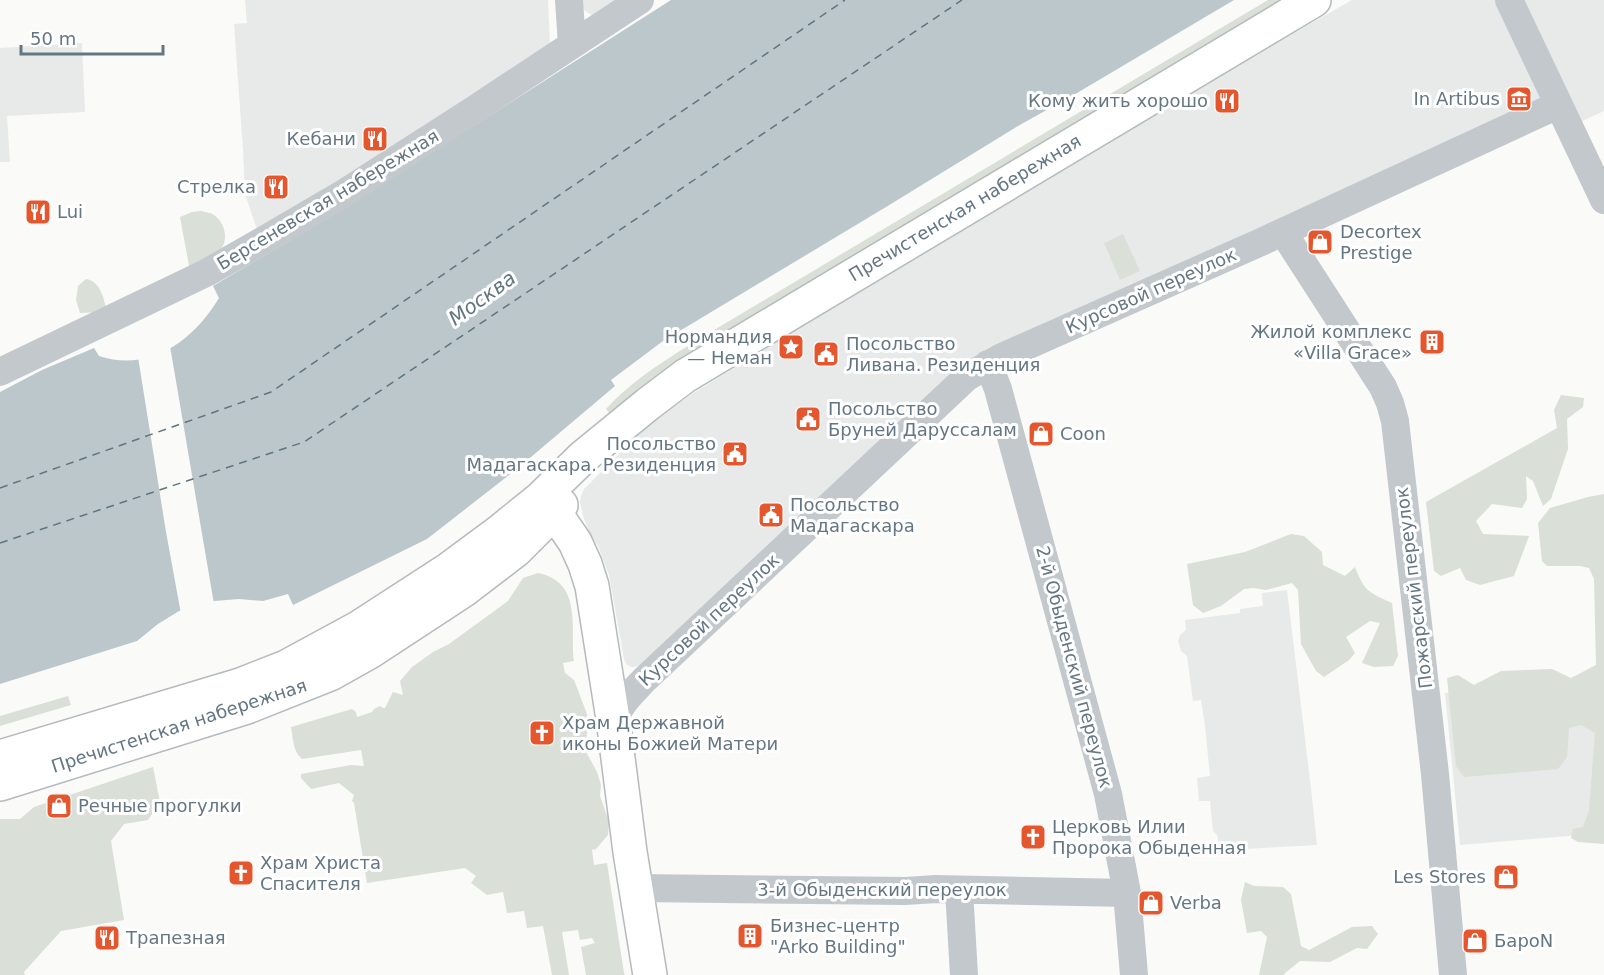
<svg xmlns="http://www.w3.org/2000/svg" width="1604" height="975" viewBox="0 0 1604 975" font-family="'DejaVu Sans',sans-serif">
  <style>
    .built { fill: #e8e9e9 }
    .green { fill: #dadfd7 }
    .water { fill: #bbc7cb }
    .pier { fill: #fafaf8 }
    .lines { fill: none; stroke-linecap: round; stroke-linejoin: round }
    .ferry { stroke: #60757c; stroke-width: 1.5; stroke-dasharray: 8 6; stroke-linecap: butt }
    .major-casing { stroke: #b5babe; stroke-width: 36 }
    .minor { stroke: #c3c8cc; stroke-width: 28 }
    .major { stroke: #fff; stroke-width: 33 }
    .labels { text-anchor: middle; stroke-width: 6; stroke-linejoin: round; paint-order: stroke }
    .poi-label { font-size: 18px; fill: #657683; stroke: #fff; text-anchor: start }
    .street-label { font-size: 18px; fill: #657683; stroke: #fff }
    .water-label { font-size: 20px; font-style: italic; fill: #60757c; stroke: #fff }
  </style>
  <rect width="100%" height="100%" fill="#fafaf8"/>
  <path class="built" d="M245,0H548L550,45L258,232L245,194L243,150L234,24L247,23Z
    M579,0H629L596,18L584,10Z
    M1352,0H1496L1542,98L981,358L642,663L638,666L632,667L627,665L624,659L609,575L598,546L590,534L583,516L580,502L581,496L584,489L639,434L656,419L695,392L767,348L914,254L1103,142Z
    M1521,0H1604V111L1578,123Z
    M82,43L85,112L7,116L10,162H0V48Z
    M1287,590L1311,788L1317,845L1225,850L1224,845H1219L1217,835L1213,831L1210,801H1199L1197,778L1210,776L1205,726L1201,700L1193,701L1187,656L1181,651L1178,641L1180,635L1186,630L1185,620L1240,613V609L1263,606L1262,593Z
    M1604,682V833L1460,845L1445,693Z"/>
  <path class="green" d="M1268,0H1287L611,415L606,409C636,376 677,353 714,330Z
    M201,211C201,211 209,213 210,213C223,218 230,237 221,249C214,257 198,265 190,271L180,217L192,212Z
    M1123,234L1140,271L1120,280L1104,243Z
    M86,279C99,281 103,295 106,307L100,312L80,313L76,300L78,286Z
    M1561,395L1584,398L1583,407L1567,419L1568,449L1551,499L1543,506L1533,481L1526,476L1527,499L1522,508L1492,504L1476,521L1483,534L1529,536L1514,576L1480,585L1466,580L1460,568L1441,576L1434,571L1426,502L1557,428L1554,410Z
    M1604,494V844L1578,842L1571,838L1573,829L1583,827L1589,811L1595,733L1581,725L1569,728L1567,757L1558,769L1464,777L1456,766L1447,678L1458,675L1474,685L1501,671L1552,669L1571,678L1596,665L1594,579L1589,568L1580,566H1547L1542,561L1538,523L1550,508L1588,497Z
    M1291,534L1304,536L1322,552L1323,565L1345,576L1355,567C1365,592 1368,592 1392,603L1398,656L1393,666L1374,667L1362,663L1380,623L1370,621L1346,637L1355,653L1349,660L1324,677L1316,671L1301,644L1298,590L1292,583L1266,590L1253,588L1244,589L1221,606L1203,613L1193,605L1187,564L1245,552Z
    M538,573C583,582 570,628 574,661L563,663L565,673L574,680L587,714L588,726L585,750L597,772L601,785L600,796L609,822L608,835L596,849L592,850L594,865L607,863L624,973L625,975H586L581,947L595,943L592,938L580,940L578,930L562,932L569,975H552L543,926L527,928L524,911L507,913L503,892L487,895L471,883L476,876L465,868L367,883L354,803L352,801L354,795L339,783L311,789L301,778V774L351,765L364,766L361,750L302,759C293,752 293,738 291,727L352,709L356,712L357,717L372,712L374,709L380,706L383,708H385L393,692L403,695L400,681L412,667L433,652L449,644L508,601L523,578Z
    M68,696L71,705L0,726V716Z
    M153,767L160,802L148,820L124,824L111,841L124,920L61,931L24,972L25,975H0V819H20L34,807Z
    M1245,882L1254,886L1283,887L1291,894L1301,946L1309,950L1352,927L1372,926L1378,934L1367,949L1357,948L1330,962L1300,961L1285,973L1284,975H1259L1267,937L1261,931L1247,933L1241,900Z"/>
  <path class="water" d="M671,0H1234L1077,93L1018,126L886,207L663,341L611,380L615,386L518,468L427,539L293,605L288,594L263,601L239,599L214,601L179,611L158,624L137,641L0,684V392L42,370L94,348L99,356C150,373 194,340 219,298L213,286L350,205Z"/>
  <path class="pier" d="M170,346L214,604L181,614L166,532L138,357L152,354Z"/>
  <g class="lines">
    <path class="ferry" d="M0,488L271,392L845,0
      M0,543L304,442L962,0"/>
    <g class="major-casing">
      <path id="major" d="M541,498L555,513L575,542L585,564L592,586L613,719L630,852L650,975
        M0,757L240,685L286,667L358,628L449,569L499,532L541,498L583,457L648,404L685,376L1314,0
        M0,784L247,707L330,674L371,651L464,590L515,551L561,505"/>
    </g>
    <path class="minor" d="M569,0L572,45
      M1509,0L1604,200
      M1283,232L1383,387L1390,403L1395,421L1435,774L1453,975
      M988,364L998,389L1108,794L1127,893L1134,975
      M0,372L206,273L250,248L344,193L472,111L640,0
      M613,722C619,705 631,694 643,681L967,377L1002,357L1259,243L1558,105
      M637,888L905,891L936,889L1127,893
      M959,890L964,975"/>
    <use href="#major" class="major"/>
  </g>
  <defs>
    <g id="museum-square" transform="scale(1.35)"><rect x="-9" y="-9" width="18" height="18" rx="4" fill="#e4572e" stroke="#fff"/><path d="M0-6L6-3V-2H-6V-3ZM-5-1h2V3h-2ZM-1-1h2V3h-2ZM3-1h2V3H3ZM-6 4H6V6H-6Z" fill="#fff"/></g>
    <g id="restaurant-square" transform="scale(1.35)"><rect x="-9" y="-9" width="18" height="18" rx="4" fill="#e4572e" stroke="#fff"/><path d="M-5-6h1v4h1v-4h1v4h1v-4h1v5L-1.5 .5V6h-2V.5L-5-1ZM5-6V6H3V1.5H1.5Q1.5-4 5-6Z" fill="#fff"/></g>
    <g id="shop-square" transform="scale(1.35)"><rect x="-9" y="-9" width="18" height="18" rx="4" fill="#e4572e" stroke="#fff"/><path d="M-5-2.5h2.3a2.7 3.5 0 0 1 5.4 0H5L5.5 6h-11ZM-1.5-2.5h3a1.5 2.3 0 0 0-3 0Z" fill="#fff"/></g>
    <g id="building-square" transform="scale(1.35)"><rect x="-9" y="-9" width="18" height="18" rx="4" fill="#e4572e" stroke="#fff"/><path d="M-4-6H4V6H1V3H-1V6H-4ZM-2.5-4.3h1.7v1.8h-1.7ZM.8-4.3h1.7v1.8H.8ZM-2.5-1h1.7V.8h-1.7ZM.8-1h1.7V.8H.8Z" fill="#fff"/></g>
    <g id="sight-square" transform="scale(1.35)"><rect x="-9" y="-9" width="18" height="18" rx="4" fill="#e4572e" stroke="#fff"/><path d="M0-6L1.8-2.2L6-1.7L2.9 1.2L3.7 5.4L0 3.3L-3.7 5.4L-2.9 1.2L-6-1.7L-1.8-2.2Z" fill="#fff"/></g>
    <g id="civic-square" transform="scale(1.35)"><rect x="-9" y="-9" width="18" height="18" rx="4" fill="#e4572e" stroke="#fff"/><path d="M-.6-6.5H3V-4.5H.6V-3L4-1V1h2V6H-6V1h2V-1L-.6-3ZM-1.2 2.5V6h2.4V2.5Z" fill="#fff"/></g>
    <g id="church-square" transform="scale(1.35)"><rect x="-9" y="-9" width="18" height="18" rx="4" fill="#e4572e" stroke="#fff"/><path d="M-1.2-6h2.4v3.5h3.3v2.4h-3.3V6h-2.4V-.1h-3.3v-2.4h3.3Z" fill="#fff"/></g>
  </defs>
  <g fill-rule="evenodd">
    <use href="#museum-square" x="1519" y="99"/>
    <use href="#restaurant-square" x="1227" y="101"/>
    <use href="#restaurant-square" x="375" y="139"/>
    <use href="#restaurant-square" x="276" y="187"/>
    <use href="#restaurant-square" x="38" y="212"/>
    <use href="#shop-square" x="1320" y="242"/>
    <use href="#building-square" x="1432" y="342"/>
    <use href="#sight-square" x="791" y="347"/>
    <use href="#civic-square" x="826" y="354"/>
    <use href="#civic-square" x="808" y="419"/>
    <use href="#shop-square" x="1041" y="434"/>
    <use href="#civic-square" x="735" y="454"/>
    <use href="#civic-square" x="771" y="515"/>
    <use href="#church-square" x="542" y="733"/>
    <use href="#shop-square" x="59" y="806"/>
    <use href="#church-square" x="1033" y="837"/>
    <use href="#church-square" x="241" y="873"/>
    <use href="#shop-square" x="1506" y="877"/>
    <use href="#shop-square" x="1151" y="903"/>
    <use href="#building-square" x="750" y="936"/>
    <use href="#restaurant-square" x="107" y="938"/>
    <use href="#shop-square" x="1475" y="941"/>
  </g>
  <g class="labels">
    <g class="poi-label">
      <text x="1500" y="105" text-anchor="end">In Artibus</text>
      <text x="1208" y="107" text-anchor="end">Кому жить хорошо</text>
      <text x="356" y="145" text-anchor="end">Кебани</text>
      <text x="256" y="193" text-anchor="end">Стрелка</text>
      <text x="57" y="218">Lui</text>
      <text x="1340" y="238">Decortex<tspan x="1340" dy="21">Prestige</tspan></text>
      <text x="1412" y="338" text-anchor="end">Жилой комплекс<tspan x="1412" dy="21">«Villa Grace»</tspan></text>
      <text x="772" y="343" text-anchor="end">Нормандия<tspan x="772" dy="21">— Неман</tspan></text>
      <text x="846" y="350">Посольство<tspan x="846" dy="21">Ливана. Резиденция</tspan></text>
      <text x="828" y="415">Посольство<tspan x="828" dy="21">Бруней Даруссалам</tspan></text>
      <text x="1060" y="440">Coon</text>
      <text x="716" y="450" text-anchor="end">Посольство<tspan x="716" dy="21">Мадагаскара. Резиденция</tspan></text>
      <text x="790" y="511">Посольство<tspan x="790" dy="21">Мадагаскара</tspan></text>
      <text x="562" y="729">Храм Державной<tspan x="562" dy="21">иконы Божией Матери</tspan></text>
      <text x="78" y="812">Речные прогулки</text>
      <text x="1052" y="833">Церковь Илии<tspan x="1052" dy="21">Пророка Обыденная</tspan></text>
      <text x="260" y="869">Храм Христа<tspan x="260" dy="21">Спасителя</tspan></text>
      <text x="1486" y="883" text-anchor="end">Les Stores</text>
      <text x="1170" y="909">Verba</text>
      <text x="770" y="932">Бизнес-центр<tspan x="770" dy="21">"Arko Building"</tspan></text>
      <text x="126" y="944">Трапезная</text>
      <text x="1494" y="947">БароN</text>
    </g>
    <g class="street-label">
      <text transform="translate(328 200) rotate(-31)" y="6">Берсеневская набережная</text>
      <text transform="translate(965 208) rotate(-31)" y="6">Пречистенская набережная</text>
      <text transform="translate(1151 291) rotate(-24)" y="6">Курсовой переулок</text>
      <text transform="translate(1414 588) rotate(-97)" y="6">Пожарский переулок</text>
      <text transform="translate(709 620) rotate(-43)" y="6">Курсовой переулок</text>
      <text transform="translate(1074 667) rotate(75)" y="6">2-й Обыденский переулок</text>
      <text transform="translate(179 726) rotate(-18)" y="6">Пречистенская набережная</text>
      <text x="882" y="896">3-й Обыденский переулок</text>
    </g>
    <g class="water-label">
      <text transform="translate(482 298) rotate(-36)" y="7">Москва</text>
    </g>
  </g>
  <path d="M21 45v9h142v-9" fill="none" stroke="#657683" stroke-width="3"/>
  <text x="30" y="45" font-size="18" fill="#657683" stroke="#ffffff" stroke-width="4.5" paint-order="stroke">50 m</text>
</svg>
